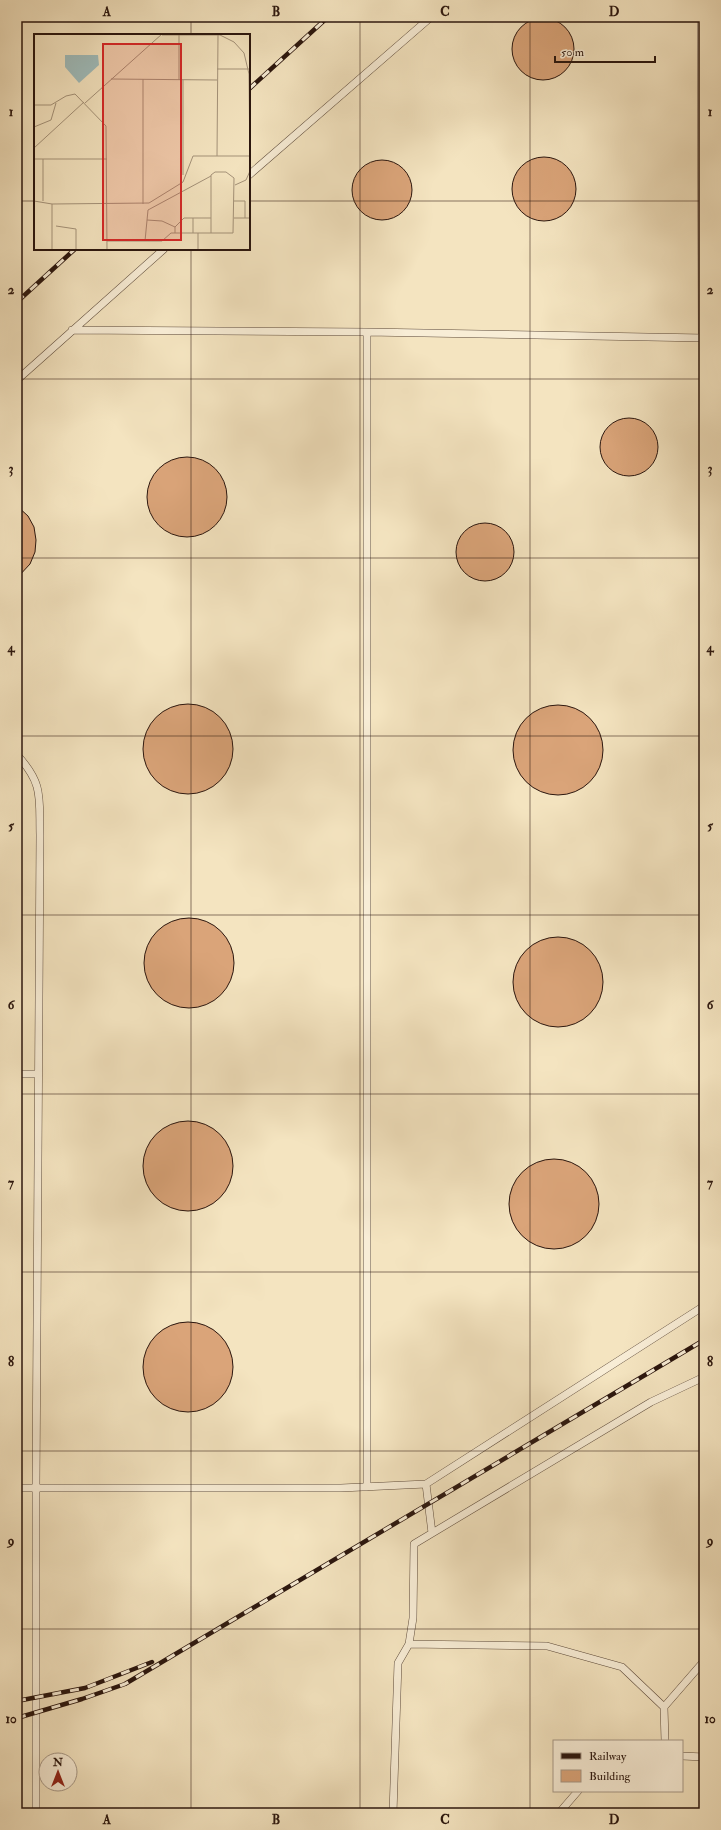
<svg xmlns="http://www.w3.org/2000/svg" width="721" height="1830" viewBox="0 0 721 1830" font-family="'IM FELL Double Pica',serif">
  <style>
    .building { fill: #daa479; stroke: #2b160e }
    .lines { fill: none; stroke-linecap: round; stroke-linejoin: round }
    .lane-casing { stroke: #5d4a3a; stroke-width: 8 }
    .lane { stroke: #f8edd6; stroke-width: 7 }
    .rail-casing { stroke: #2b160e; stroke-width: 4.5 }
    .rail { stroke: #f8edd6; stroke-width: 3; stroke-dasharray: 9; stroke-linecap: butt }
    .grid { fill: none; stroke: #2b160e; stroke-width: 1; stroke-opacity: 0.55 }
    .inset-road { fill: none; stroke: #a49279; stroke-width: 1 }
    .view { fill: #d62828; fill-opacity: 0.15; stroke: #d62828; stroke-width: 2 }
    .inset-edge { fill: none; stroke: #2b160e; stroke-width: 2 }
    .neatline { fill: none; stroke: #2b160e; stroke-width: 1.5 }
    .grid-label { font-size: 13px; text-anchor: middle; font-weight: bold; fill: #2b160e }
  </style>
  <rect width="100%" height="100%" fill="#f4e4c0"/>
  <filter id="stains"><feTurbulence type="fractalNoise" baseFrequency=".005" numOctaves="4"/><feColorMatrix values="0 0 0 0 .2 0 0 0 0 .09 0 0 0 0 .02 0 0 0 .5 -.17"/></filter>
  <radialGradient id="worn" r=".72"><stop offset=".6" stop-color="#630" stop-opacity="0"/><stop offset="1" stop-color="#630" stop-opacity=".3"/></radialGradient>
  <path class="building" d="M512 49a31 31 0 1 1 62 0a31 31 0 1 1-62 0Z
    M512 189a32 32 0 1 1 64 0a32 32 0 1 1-64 0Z
    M352 190a30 30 0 1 1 60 0a30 30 0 1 1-60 0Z
    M600 447a29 29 0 1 1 58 0a29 29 0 1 1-58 0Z
    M147 497a40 40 0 1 1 80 0a40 40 0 1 1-80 0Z
    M17,506L28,516L34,527L36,540L35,552L30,564L17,578Z
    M456 552a29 29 0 1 1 58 0a29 29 0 1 1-58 0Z
    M143 749a45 45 0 1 1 90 0a45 45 0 1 1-90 0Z
    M513 750a45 45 0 1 1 90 0a45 45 0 1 1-90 0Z
    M144 963a45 45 0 1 1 90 0a45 45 0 1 1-90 0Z
    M513 982a45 45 0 1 1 90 0a45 45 0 1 1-90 0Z
    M143 1166a45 45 0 1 1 90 0a45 45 0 1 1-90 0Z
    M509 1204a45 45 0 1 1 90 0a45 45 0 1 1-90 0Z
    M143 1367a45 45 0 1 1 90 0a45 45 0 1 1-90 0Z"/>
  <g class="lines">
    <g class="lane-casing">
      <path id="lane" d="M701,17L702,338
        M249,175L431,17
        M72,330L367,332L704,338
        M367,332V1487
        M17,380L164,249
        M17,755C44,784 39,798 40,835L36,1488V1813
        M17,1074H38
        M426,1484L432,1533
        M17,1488H341L426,1484L704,1306
        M409,1644L547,1646L622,1667L664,1707
        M665,1741L664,1707L704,1661
        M682,1756L704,1757
        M393,1813L398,1663L409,1644L413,1618L414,1544L651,1402L704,1377
        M559,1813L578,1791"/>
    </g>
    <use href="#lane" class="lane"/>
    <g class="rail-casing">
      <path id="rail" d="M249,89L328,17
        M17,302L75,249
        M17,1701L85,1688L152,1662
        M17,1718L82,1699L125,1684L704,1340"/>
    </g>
    <use href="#rail" class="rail"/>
  </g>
  <path class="grid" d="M191,17V35M360,17V1813M530,17V1813M17,201H35M249,201H704M191,249V1813M17,379H704M17,558H704M17,736H704M17,915H704M17,1094H704M17,1272H704M17,1451H704M17,1629H704"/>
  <g transform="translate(34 34)">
    <rect width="216" height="216" fill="#f4e4c0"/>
    <path d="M31,21H64L65,31L45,49L31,33Z" fill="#9fbcbb"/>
    <path class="inset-road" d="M128,1H186L200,8L210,19L215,40L216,137L212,146L201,151M145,1V46M183,35H215M77,45L183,46M109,45V170M149,46V141M51,69L128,0M0,71H17L32,62L41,60L72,92L73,216M0,93L17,86L22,69M0,114L50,68M183,122L184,1M0,125H73M9,125V167M0,167L18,170L115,169L149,148L159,122H216M200,167H211V184M18,170V216M159,184V199M200,184H216M113,186L128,187L141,193M22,192L42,195V216M141,199V193L150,184H177M73,207H128L137,199H199L200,144L192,138H181L177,141V199M111,207L114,176L177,142M164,216V199"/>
    <path class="view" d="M69,10H147V206H69Z"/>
    <rect width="216" height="216" class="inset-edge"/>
  </g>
  <rect width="721" height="1830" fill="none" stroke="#f4e4c0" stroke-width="44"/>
  <rect x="553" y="1740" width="130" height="52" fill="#f8edd6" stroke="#a69786"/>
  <rect x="561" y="1753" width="20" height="6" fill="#2b160e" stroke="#a69786"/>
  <text x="589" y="1760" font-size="12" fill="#2b160e">Railway</text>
  <rect x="561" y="1770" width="20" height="12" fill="#daa479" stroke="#a69786"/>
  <text x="589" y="1780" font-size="12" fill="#2b160e">Building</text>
  <g transform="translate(58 1772)"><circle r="19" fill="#f8edd6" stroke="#a69786"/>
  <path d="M0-3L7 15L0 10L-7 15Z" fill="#8f2418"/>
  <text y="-6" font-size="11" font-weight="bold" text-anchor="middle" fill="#2b160e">N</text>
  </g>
  <path d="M555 56v6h100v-6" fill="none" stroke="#2b160e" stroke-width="2"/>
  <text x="561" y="56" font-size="12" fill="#2b160e" stroke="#f8edd6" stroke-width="3" paint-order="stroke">50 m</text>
  <rect x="22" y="22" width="677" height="1786" class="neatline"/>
  <g class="grid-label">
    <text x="107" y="16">A</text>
    <text x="276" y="16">B</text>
    <text x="445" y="16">C</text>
    <text x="614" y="16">D</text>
    <text x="11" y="116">1</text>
    <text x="710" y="116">1</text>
    <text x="11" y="294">2</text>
    <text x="710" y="294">2</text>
    <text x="11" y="473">3</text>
    <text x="710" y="473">3</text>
    <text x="11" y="652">4</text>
    <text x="710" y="652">4</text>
    <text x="11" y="830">5</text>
    <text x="710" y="830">5</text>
    <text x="11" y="1009">6</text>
    <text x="710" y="1009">6</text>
    <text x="11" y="1187">7</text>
    <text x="710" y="1187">7</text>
    <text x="11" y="1366">8</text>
    <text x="710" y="1366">8</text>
    <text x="11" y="1545">9</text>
    <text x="710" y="1545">9</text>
    <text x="11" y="1723">10</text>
    <text x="710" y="1723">10</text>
    <text x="107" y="1824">A</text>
    <text x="276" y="1824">B</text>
    <text x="445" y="1824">C</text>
    <text x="614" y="1824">D</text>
  </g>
  <rect width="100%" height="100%" filter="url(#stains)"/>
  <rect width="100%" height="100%" fill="url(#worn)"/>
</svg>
